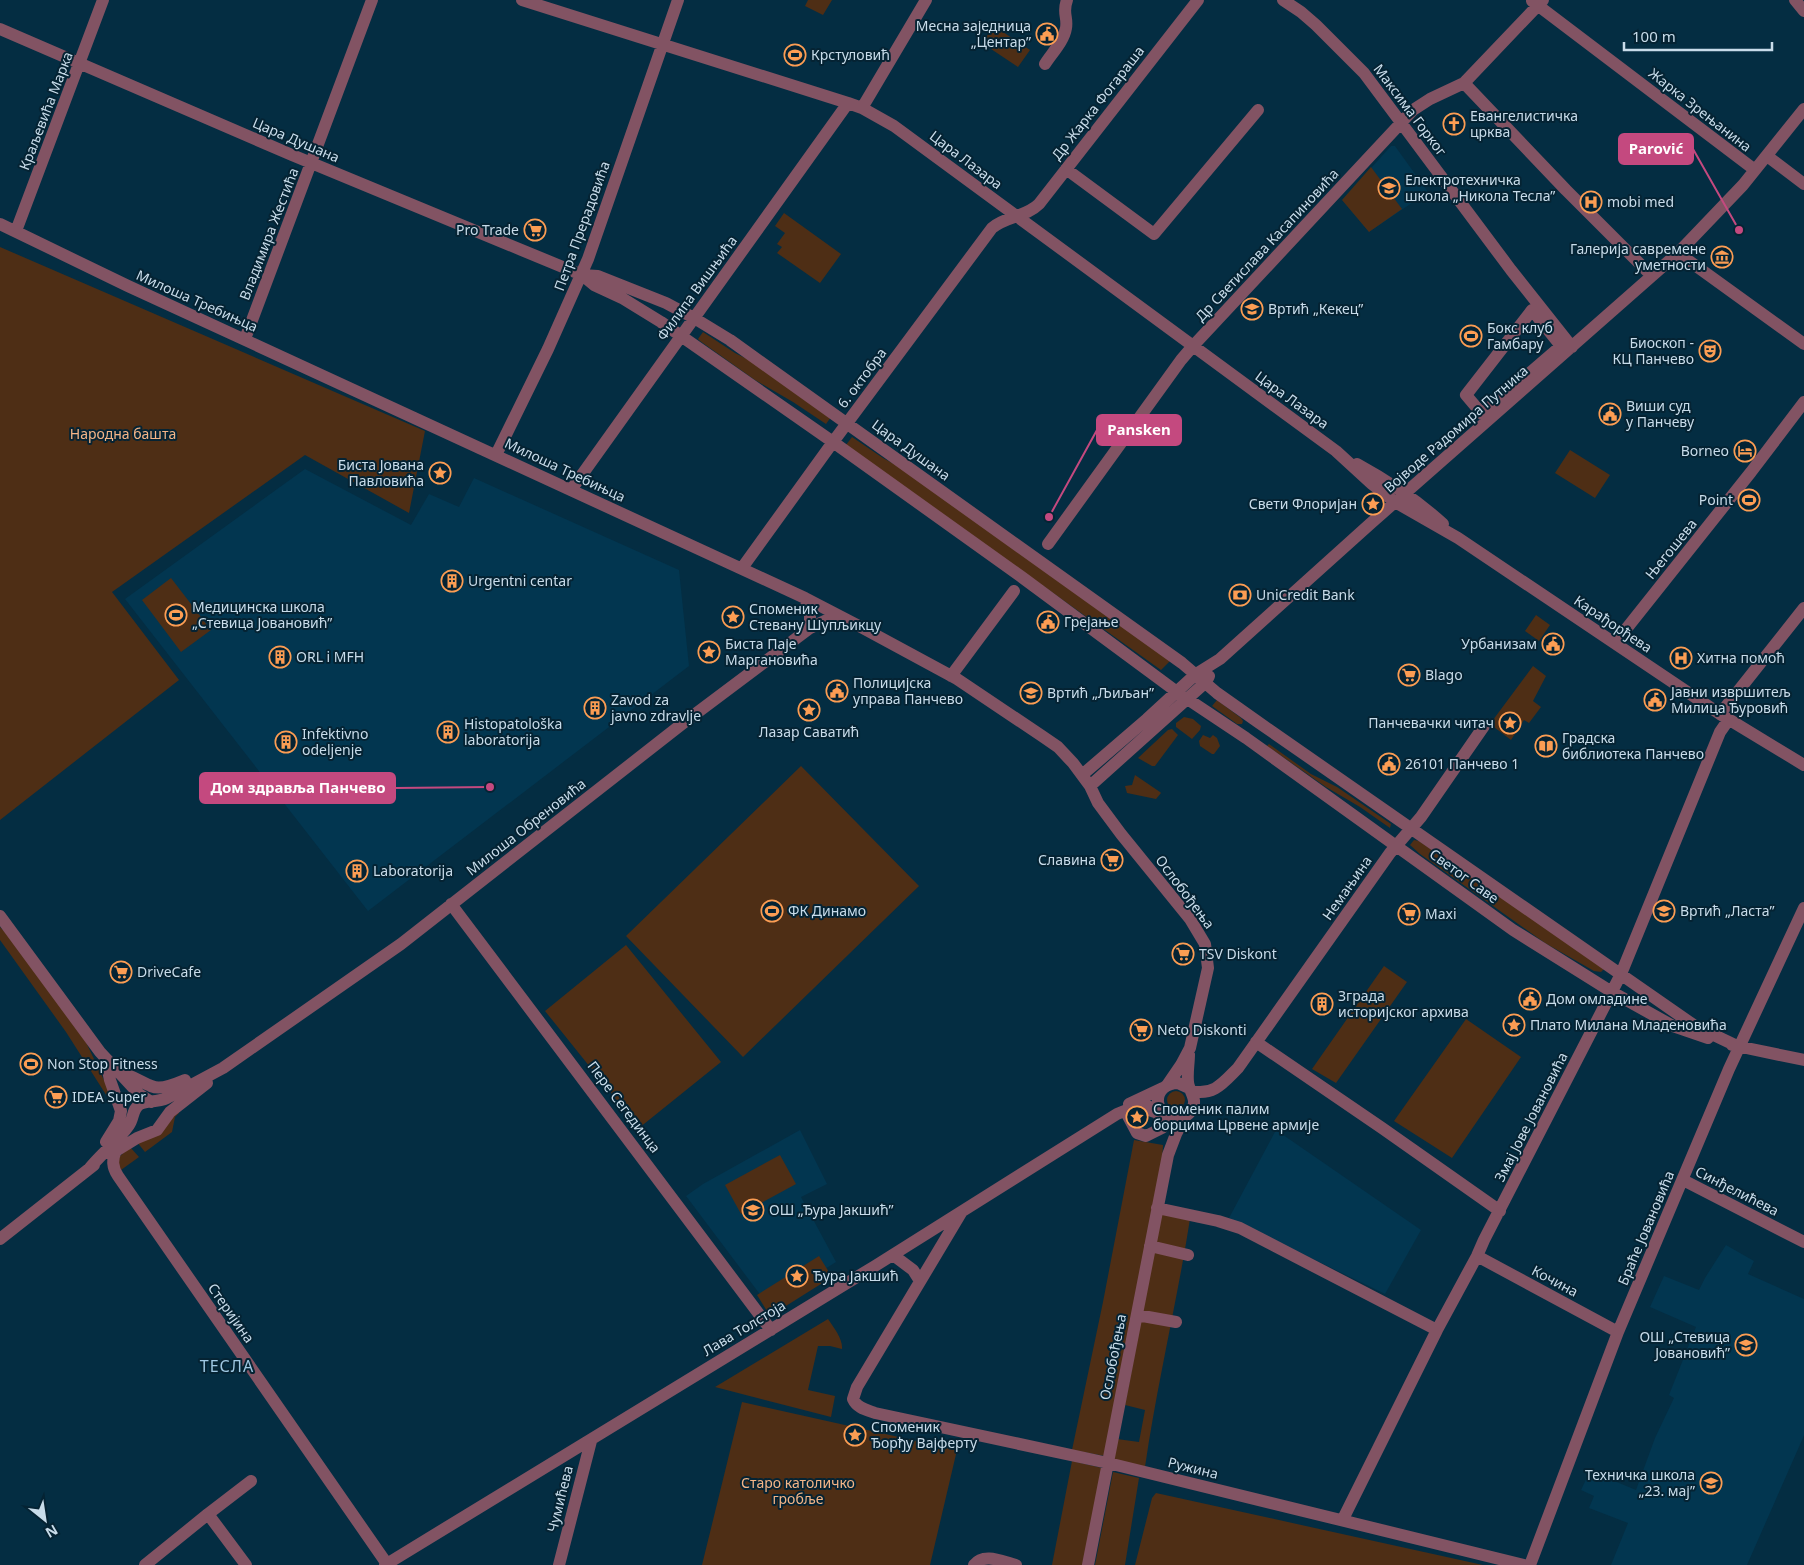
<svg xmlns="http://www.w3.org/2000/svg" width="1804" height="1565" viewBox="0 0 1804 1565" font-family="'Noto Sans',sans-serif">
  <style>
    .built { fill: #023650 }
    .green { fill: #4e2e15 }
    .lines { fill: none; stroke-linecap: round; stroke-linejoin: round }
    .minor { stroke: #825363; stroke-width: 12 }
    .labels { text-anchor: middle; stroke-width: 4; stroke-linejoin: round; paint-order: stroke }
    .poi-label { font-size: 14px; fill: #c8dcea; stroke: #052333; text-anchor: start }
    .street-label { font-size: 14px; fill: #c8dcea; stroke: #052333 }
    .park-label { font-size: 14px; fill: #f4b587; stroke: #052333 }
    .quarter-label { font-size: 16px; letter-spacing: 1px; fill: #9fc8e3; stroke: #052333 }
    .leader { fill: none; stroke: #c4497f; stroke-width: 2 }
    .callout-dot { fill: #c4497f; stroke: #052333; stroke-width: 2 }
    .callout { fill: #c4497f; stroke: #c4497f; stroke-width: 2 }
    .callout-label { font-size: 15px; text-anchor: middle; font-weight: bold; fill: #fff }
  </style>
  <rect width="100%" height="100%" fill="#042d42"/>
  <path class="built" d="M1391,146H1395L1428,192L1369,232L1342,200Z
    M305,469L411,525L429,494L459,507L474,478L679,570L689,666L368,911L125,599Z
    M800,1130L827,1184L801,1197L836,1262L768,1305L686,1196L703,1184Z
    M1276,1130L1421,1230L1385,1294L1229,1218Z
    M1726,1245L1754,1261L1748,1274L1804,1299V1435L1802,1440L1747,1565H1611L1628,1523L1589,1508L1594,1496L1581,1490L1590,1471L1636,1490L1655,1438L1674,1398L1669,1395L1696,1327L1650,1307L1664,1276L1699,1290L1705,1278Z"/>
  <path class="green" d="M808,0H832L823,15L805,6Z
    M994,26L1030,50L1018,67L982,43Z
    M1371,167L1402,209L1369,232L1342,200Z
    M784,213L841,254L820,283L777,253L782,247L777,244L785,233L775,226Z
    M0,247L425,431L409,513L305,455L112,592L179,680L0,820Z
    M703,332L735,353L757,364L831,417L826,424L793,402L755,380L700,341L698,339Z
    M852,437L883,458L901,468L1171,660L1161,670L846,445Z
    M1570,450L1610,475L1595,498L1555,473Z
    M171,578L211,630L181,652L142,600Z
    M1536,615L1550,625L1539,641L1525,631Z
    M1533,666L1546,676L1533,701L1541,707L1529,723L1524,720L1511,740L1490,724Z
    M1217,700L1241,718L1243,721L1242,724H1237L1212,706Z
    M1184,717L1193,719L1201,726L1200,730L1192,739L1176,727V723Z
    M1172,729L1178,735L1155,766H1152L1138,758L1168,730Z
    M1203,735L1210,738L1213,735L1217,738L1220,746L1214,754H1212L1200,746L1199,741Z
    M1269,744L1311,774L1337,787L1391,824L1390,828L1360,807L1326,787L1267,746Z
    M801,766L919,886L743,1057L626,936Z
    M1135,775L1160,792L1161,793L1156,799L1127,793L1125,786L1132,785Z
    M1414,840L1419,841L1605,968L1601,972L1594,971L1545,943L1420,854L1410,845Z
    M0,927L14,941L84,1038L113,1099L110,1101L66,1032L0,940Z
    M626,945L721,1062L639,1128L545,1011Z
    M1384,966L1407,982L1336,1083L1312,1069Z
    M1466,1019L1521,1057L1452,1158L1394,1121Z
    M1167 1100a9 9 0 1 1 18 0a9 9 0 1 1-18 0Z
    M177,1111L179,1113L175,1117L172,1132L145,1152L137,1142Z
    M1134,1140L1163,1145L1162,1163L1105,1456L1072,1450L1103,1302Z
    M130,1147L139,1157L121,1170L119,1167V1157Z
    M780,1155L796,1184L741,1214L725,1185Z
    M1161,1214L1190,1219C1177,1302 1157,1384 1145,1467L1113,1460L1117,1439L1139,1442L1145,1410L1125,1405Z
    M819,1256L832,1277L770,1316L757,1295Z
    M828,1319C834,1328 843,1339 842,1349L830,1346H818L808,1390L835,1396L831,1417L715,1387Z
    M742,1402L957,1450L930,1565H702Z
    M1072,1461L1102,1468L1084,1565H1052Z
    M1113,1472L1139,1478L1125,1565H1095Z
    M1156,1493L1483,1565H1135L1152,1498Z"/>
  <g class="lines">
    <path class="minor" d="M522,0L848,103L862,108L894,126L1336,451L1372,484L1395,502L1458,538L1720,714L1804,765
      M1283,0L1301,12L1316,25L1364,73L1511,270L1572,347
      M1795,0L1804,11
      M1532,1L1755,170
      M0,29L292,155L582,275L598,276L666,303L694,318L730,340L1182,663L1217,693L1258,722L1695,1026L1739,1047
      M1045,64C1052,53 1064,41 1066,28C1068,17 1062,13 1067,0
      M1464,83L1566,190L1652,276
      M862,108L926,0
      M1767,156L1804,184
      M1066,169L1154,234L1258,110
      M0,224L128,286L805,598L859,626L957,679L1042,736L1058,747L1073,763L1090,786L1098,803L1121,834L1190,919L1205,944L1208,968L1190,1048L1181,1065L1168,1084
      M16,231L103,0
      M1678,253L1804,344
      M582,275L594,285L622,298L661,322L833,442L1023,578L1177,692L1246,738L1513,930L1612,992L1673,1026L1708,1038
      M1532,310L1561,346L1482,414L1466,395Z
      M245,339L372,0
      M496,455L548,349L588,259L678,0
      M1357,464C1388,481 1417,500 1443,524
      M571,490L848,103
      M1048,544L1181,360L1193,346L1413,110L1430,99L1464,83L1543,0
      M742,568L833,442L992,228C1006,216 1026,217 1039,204L1198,0
      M805,598L810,612V628
      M1615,643L1751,472L1804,402
      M951,676L1014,591
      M1720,714L1804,608
      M1082,775L1147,719L1196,674L1220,659L1370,524L1678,253L1743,185L1804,109
      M1090,786L1187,699L1206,682L1209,676
      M451,904L771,1330
      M0,916L100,1052L139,1094L151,1102
      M1256,1042L1382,1128L1500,1211
      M1732,1045L1804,1060
      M123,1073C155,1085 149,1095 185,1080
      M1189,1088L1178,1083C1167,1083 1157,1090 1158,1102C1160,1119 1181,1124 1191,1111C1199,1100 1189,1092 1188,1082C1187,1072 1189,1063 1189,1054
      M1191,1091C1214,1096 1223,1083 1238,1068L1390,853L1421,817L1484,726
      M1129,1104L1163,1088
      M1146,1109L1158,1113L1163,1126L1162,1128L1146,1136L1137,1133L1128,1116L1139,1110Z
      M106,1142L119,1121L121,1111L110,1080L107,1066
      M116,1150C112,1160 112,1167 118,1176L387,1564
      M111,1154L137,1138L157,1130L170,1112L207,1083
      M89,1169C101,1154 118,1141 129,1125C134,1118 132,1109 140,1104C147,1100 156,1103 167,1098L223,1068L401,944L682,724L810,628L829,619L843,620
      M1683,1180L1804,1242
      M1157,1208L1218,1221L1240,1228L1437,1330
      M961,1213L857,1387L853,1399C857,1408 867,1410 875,1413L1108,1463L1524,1565
      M0,1239L94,1165
      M1150,1246L1188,1255
      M893,1255L913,1270L920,1281
      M1477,1256L1618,1332
      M1137,1315L1176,1322
      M208,1514L251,1481
      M1343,1519L1437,1330L1477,1256L1484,1240L1621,974L1720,732L1729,719
      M145,1565L208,1514L246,1565
      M385,1565L875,1266L1117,1114L1139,1105L1160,1109
      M559,1565L591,1441
      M974,1565C984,1552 1003,1562 1016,1565
      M1088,1565L1168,1155L1176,1134L1186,1115
      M1530,1565L1618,1332L1729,1069L1804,908"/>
  </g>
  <defs>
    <g id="civic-ring" transform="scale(1.125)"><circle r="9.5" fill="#052333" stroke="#fc9d53" stroke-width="1.5"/><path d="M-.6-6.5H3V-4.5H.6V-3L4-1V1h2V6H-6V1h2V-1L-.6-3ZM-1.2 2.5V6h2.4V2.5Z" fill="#fc9d53"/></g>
    <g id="stadium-ring" transform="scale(1.125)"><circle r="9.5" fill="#052333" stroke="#fc9d53" stroke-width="1.5"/><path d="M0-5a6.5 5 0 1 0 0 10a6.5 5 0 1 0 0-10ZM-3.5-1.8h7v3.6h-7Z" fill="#fc9d53"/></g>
    <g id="church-ring" transform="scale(1.125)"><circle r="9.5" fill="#052333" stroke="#fc9d53" stroke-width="1.5"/><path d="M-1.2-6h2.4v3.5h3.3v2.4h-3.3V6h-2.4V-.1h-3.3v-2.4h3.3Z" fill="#fc9d53"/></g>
    <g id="school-ring" transform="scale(1.125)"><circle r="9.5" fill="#052333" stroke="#fc9d53" stroke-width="1.5"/><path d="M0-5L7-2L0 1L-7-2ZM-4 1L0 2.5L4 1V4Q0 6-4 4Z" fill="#fc9d53"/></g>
    <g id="hospital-ring" transform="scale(1.125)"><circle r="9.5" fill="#052333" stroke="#fc9d53" stroke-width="1.5"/><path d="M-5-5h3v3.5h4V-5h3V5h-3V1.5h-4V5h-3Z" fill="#fc9d53"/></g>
    <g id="supermarket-ring" transform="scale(1.125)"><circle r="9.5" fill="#052333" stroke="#fc9d53" stroke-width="1.5"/><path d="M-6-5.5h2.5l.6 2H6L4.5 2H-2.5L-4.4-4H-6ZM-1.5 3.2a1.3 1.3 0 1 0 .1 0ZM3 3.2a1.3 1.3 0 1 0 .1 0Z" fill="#fc9d53"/></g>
    <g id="museum-ring" transform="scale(1.125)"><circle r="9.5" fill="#052333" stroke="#fc9d53" stroke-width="1.5"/><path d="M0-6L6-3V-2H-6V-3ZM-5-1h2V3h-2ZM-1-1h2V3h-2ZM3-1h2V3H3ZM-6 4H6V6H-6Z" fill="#fc9d53"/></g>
    <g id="theatre-ring" transform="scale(1.125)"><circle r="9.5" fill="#052333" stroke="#fc9d53" stroke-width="1.5"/><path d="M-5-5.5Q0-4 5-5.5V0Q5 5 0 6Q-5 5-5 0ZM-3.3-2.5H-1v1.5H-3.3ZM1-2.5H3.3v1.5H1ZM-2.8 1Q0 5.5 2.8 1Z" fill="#fc9d53"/></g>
    <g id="hotel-ring" transform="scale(1.125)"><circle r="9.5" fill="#052333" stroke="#fc9d53" stroke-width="1.5"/><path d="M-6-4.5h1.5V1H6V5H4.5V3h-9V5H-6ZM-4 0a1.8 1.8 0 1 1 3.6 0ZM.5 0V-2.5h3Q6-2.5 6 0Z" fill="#fc9d53"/></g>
    <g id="sight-ring" transform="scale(1.125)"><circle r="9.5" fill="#052333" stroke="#fc9d53" stroke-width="1.5"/><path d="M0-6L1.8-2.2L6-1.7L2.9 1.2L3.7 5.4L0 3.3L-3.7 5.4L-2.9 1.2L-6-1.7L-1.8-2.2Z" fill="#fc9d53"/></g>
    <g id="building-ring" transform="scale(1.125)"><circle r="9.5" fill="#052333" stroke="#fc9d53" stroke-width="1.5"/><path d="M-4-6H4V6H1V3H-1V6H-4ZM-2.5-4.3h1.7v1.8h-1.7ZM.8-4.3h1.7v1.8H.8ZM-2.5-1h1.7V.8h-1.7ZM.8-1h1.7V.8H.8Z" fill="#fc9d53"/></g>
    <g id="bank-ring" transform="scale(1.125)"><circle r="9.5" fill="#052333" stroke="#fc9d53" stroke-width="1.5"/><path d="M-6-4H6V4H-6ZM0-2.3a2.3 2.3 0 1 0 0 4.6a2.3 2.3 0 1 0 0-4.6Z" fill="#fc9d53"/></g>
    <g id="library-ring" transform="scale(1.125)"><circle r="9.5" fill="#052333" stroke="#fc9d53" stroke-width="1.5"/><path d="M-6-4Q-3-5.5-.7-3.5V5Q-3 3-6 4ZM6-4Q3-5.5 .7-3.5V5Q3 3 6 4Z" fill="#fc9d53"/></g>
  </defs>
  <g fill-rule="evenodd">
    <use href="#civic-ring" x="1047" y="34"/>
    <use href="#stadium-ring" x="795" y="55"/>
    <use href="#church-ring" x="1454" y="124"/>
    <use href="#school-ring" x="1389" y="188"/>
    <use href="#hospital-ring" x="1591" y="202"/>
    <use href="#supermarket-ring" x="535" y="230"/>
    <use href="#museum-ring" x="1722" y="257"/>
    <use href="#school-ring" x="1252" y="309"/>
    <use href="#stadium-ring" x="1471" y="336"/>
    <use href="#theatre-ring" x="1710" y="351"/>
    <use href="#civic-ring" x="1610" y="414"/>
    <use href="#hotel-ring" x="1745" y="451"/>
    <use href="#sight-ring" x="440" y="473"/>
    <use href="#stadium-ring" x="1749" y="500"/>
    <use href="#sight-ring" x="1373" y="504"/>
    <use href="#building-ring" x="452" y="581"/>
    <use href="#bank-ring" x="1240" y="595"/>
    <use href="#stadium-ring" x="176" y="615"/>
    <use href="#sight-ring" x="733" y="617"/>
    <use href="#civic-ring" x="1048" y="622"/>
    <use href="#civic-ring" x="1553" y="644"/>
    <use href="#sight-ring" x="709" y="652"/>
    <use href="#building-ring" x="280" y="657"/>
    <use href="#hospital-ring" x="1681" y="658"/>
    <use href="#supermarket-ring" x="1409" y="675"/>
    <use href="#civic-ring" x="837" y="691"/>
    <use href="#school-ring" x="1031" y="693"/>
    <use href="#civic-ring" x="1655" y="700"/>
    <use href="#building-ring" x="595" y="708"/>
    <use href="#sight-ring" x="809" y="710"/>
    <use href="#sight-ring" x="1510" y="723"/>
    <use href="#building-ring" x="448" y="732"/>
    <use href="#building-ring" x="286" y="742"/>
    <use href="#library-ring" x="1546" y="746"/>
    <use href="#civic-ring" x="1389" y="764"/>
    <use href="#supermarket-ring" x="1112" y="860"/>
    <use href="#building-ring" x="357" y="871"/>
    <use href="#stadium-ring" x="772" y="911"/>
    <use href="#school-ring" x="1664" y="911"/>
    <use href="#supermarket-ring" x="1409" y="914"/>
    <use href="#supermarket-ring" x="1183" y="954"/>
    <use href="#supermarket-ring" x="121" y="972"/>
    <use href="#civic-ring" x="1530" y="999"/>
    <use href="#building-ring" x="1322" y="1004"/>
    <use href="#sight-ring" x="1514" y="1025"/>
    <use href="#supermarket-ring" x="1141" y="1030"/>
    <use href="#stadium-ring" x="31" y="1064"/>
    <use href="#supermarket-ring" x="56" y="1097"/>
    <use href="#sight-ring" x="1137" y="1117"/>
    <use href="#school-ring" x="753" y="1210"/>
    <use href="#sight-ring" x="797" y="1276"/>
    <use href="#school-ring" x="1746" y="1345"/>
    <use href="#sight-ring" x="855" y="1435"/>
    <use href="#school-ring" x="1711" y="1483"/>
  </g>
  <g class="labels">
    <g class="poi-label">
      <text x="1031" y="31" text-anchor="end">Месна заједница<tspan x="1031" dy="16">„Центар”</tspan></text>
      <text x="811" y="60">Крстуловић</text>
      <text x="1470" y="121">Евангелистичка<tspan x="1470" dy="16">црква</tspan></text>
      <text x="1405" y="185">Електротехничка<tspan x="1405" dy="16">школа „Никола Тесла”</tspan></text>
      <text x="1607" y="207">mobi med</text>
      <text x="519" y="235" text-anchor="end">Pro Trade</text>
      <text x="1706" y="254" text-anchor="end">Галерија савремене<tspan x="1706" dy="16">уметности</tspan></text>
      <text x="1268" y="314">Вртић „Кекец”</text>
      <text x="1487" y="333">Бокс клуб<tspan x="1487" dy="16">Гамбару</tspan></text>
      <text x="1694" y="348" text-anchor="end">Биоскоп -<tspan x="1694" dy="16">КЦ Панчево</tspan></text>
      <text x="1626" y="411">Виши суд<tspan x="1626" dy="16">у Панчеву</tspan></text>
      <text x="1729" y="456" text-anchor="end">Borneo</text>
      <text x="424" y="470" text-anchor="end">Биста Јована<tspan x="424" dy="16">Павловића</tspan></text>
      <text x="1733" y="505" text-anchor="end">Point</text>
      <text x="1357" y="509" text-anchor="end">Свети Флоријан</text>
      <text x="468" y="586">Urgentni centar</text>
      <text x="1256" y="600">UniCredit Bank</text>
      <text x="192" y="612">Медицинска школа<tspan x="192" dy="16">„Стевица Јовановић”</tspan></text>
      <text x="749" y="614">Споменик<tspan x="749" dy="16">Стевану Шупљикцу</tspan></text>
      <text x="1064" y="627">Грејање</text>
      <text x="725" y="649">Биста Паје<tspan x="725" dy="16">Маргановића</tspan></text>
      <text x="1537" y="649" text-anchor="end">Урбанизам</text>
      <text x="296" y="662">ORL i MFH</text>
      <text x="1697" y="663">Хитна помоћ</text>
      <text x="1425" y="680">Blago</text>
      <text x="853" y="688">Полицијска<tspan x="853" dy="16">управа Панчево</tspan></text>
      <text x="1671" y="697">Јавни извршитељ<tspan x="1671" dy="16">Милица Ђуровић</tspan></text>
      <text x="1047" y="698">Вртић „Љиљан”</text>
      <text x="611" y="705">Zavod za<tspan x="611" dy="16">javno zdravlje</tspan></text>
      <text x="1494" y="728" text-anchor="end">Панчевачки читач</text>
      <text x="464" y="729">Histopatološka<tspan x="464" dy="16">laboratorija</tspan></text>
      <text x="809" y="737" text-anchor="middle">Лазар Саватић</text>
      <text x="302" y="739">Infektivno<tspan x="302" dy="16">odeljenje</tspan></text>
      <text x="1562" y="743">Градска<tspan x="1562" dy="16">библиотека Панчево</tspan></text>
      <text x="1405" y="769">26101 Панчево 1</text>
      <text x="1096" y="865" text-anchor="end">Славина</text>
      <text x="373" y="876">Laboratorija</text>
      <text x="788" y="916">ФК Динамо</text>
      <text x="1680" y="916">Вртић „Ласта”</text>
      <text x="1425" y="919">Maxi</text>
      <text x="1199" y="959">TSV Diskont</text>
      <text x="137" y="977">DriveCafe</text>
      <text x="1338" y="1001">Зграда<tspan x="1338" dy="16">историјског архива</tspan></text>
      <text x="1546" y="1004">Дом омладине</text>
      <text x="1530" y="1030">Плато Милана Младеновића</text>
      <text x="1157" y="1035">Neto Diskonti</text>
      <text x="47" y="1069">Non Stop Fitness</text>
      <text x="72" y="1102">IDEA Super</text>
      <text x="1153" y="1114">Споменик палим<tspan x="1153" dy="16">борцима Црвене армије</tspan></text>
      <text x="769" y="1215">ОШ „Ђура Јакшић”</text>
      <text x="813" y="1281">Ђура Јакшић</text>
      <text x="1730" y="1342" text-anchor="end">ОШ „Стевица<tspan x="1730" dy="16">Јовановић”</tspan></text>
      <text x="871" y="1432">Споменик<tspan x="871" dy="16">Ђорђу Вајферту</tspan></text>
      <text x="1695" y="1480" text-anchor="end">Техничка школа<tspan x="1695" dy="16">„23. мај”</tspan></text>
    </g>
    <g class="street-label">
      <text transform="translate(1098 103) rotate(-52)" y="5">Др Жарка Фогараша</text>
      <text transform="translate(1410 110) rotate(53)" y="5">Максима Горког</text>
      <text transform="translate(1700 110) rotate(38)" y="5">Жарка Зрењанина</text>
      <text transform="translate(46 111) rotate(-69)" y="5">Краљевића Марка</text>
      <text transform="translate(296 140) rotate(23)" y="5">Цара Душана</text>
      <text transform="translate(966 160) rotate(37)" y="5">Цара Лазара</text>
      <text transform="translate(582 226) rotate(-70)" y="5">Петра Прерадовића</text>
      <text transform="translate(269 234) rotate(-69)" y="5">Владимира Жестића</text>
      <text transform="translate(1267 245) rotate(-47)" y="5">Др Светислава Касапиновића</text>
      <text transform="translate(697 288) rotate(-54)" y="5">Филипа Вишњића</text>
      <text transform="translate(197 301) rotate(24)" y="5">Милоша Требињца</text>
      <text transform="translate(862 378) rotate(-53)" y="5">6. октобра</text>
      <text transform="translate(1292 400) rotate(36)" y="5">Цара Лазара</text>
      <text transform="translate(1456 429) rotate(-41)" y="5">Војводе Радомира Путника</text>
      <text transform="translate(911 450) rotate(36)" y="5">Цара Душана</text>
      <text transform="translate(565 470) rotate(25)" y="5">Милоша Требињца</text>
      <text transform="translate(1671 549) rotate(-51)" y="5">Његошева</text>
      <text transform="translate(1613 624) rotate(34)" y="5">Карађорђева</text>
      <text transform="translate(526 827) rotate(-38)" y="5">Милоша Обреновића</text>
      <text transform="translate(1464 876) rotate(36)" y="5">Светог Саве</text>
      <text transform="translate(1347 888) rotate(-55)" y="5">Немањина</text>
      <text transform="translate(1185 892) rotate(53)" y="5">Ослобођења</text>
      <text transform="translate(624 1107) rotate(53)" y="5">Пере Сегединца</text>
      <text transform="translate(1531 1117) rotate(-63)" y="5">Змај Јове Јовановића</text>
      <text transform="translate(1737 1191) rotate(27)" y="5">Синђелићева</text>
      <text transform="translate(1646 1228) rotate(-67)" y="5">Браће Јовановића</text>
      <text transform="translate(1555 1281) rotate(28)" y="5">Кочина</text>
      <text transform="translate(231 1313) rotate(55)" y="5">Стеријина</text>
      <text transform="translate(744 1328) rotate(-31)" y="5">Лава Толстоја</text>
      <text transform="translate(1113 1357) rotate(-79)" y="5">Ослобођења</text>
      <text transform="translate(1193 1468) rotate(14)" y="5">Ружина</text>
      <text transform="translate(560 1499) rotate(-76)" y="5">Чумићева</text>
    </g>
    <g class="park-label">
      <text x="123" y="439">Народна башта</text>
      <text x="798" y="1488">Старо католичко<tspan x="798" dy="16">гробље</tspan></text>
    </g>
    <g class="quarter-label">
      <text x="227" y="1372">ТЕСЛА</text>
    </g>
  </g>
  <path class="leader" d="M1739 230L1693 149M1049 517L1097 430M490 787L395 788"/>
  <g class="callout-dot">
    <circle cx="1739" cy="230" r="5"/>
    <circle cx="1049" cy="517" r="5"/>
    <circle cx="490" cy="787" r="5"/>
  </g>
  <g class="callout">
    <rect x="1619" y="134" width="74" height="30" rx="5"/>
    <rect x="1097" y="415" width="84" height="30" rx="5"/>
    <rect x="200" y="773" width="195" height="30" rx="5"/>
  </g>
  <g class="callout-label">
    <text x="1656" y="154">Parović</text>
    <text x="1139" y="435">Pansken</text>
    <text x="298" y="793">Дом здравља Панчево</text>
  </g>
  <g transform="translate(45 1520) rotate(150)" stroke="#052333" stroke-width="4" paint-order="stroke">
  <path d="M0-4L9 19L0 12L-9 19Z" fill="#c8dcea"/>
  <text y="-8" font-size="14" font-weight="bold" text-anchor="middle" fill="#c8dcea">N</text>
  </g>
  <path d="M1624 42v8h148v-8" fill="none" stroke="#c8dcea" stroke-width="2.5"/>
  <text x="1632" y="42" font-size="15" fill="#c8dcea" stroke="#052333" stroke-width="4" paint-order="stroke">100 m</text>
</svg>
